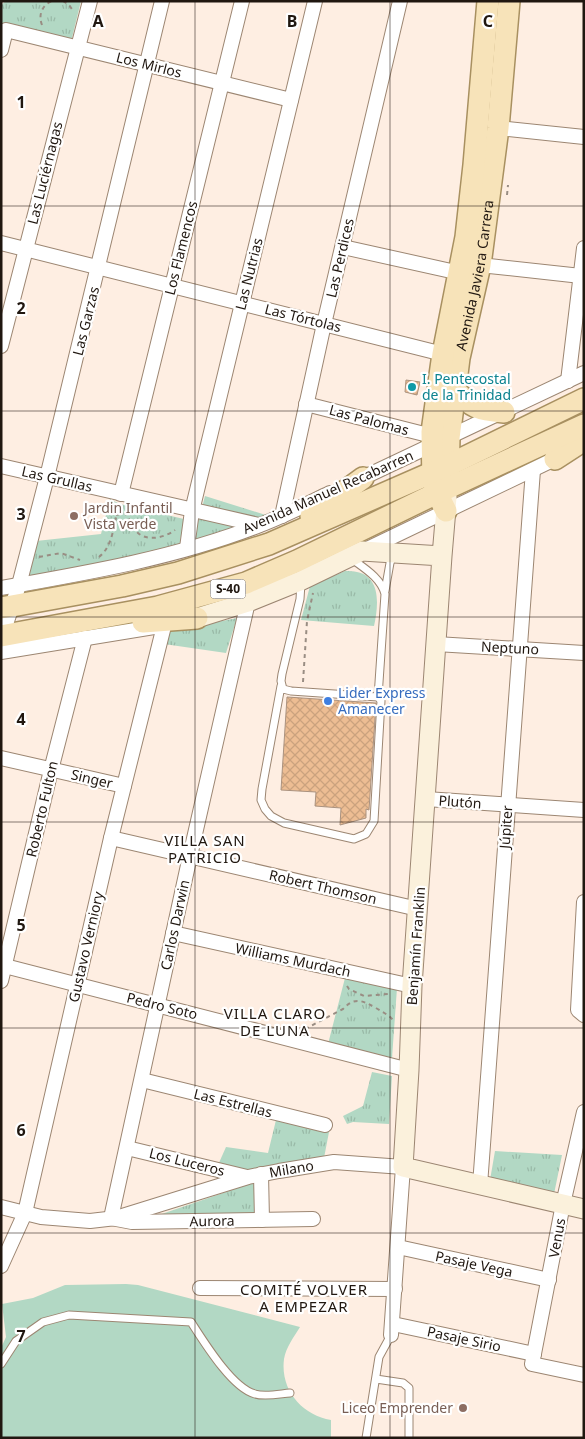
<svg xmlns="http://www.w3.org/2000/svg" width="585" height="1439" viewBox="0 0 585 1439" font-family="'Noto Sans',sans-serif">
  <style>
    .grass { fill: url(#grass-tufts) }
    .green { fill: #b2d8c4 }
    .building { fill: url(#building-cross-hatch); stroke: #aa927f }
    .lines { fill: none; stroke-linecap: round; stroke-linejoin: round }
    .lane-casing { stroke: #9c8672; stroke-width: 9 }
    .street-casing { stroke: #9c8672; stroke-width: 16 }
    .secondary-casing { stroke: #9c8672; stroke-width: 21 }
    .primary-casing { stroke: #a89060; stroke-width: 24 }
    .path { stroke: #998d83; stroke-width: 2; stroke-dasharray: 4 4; stroke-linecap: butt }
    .lane { stroke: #fff; stroke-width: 7 }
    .street { stroke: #fff; stroke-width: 14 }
    .secondary { stroke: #fbf1dc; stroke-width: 19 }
    .primary { stroke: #f7e3b9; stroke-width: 21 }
    .grid { fill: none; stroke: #201710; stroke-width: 1; stroke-opacity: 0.55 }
    .culture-dot { fill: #0f9aa8; stroke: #fff; stroke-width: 2 }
    .education-dot { fill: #8d6e63; stroke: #fff; stroke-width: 2 }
    .shop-dot { fill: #3f7fe0; stroke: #fff; stroke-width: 2 }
    .labels { text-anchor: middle; stroke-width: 4.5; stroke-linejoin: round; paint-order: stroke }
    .shield { fill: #fff; stroke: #635d58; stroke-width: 1 }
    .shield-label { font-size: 12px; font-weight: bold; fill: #201710 }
    .street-label { font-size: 14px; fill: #201710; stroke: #fff }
    .culture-label { font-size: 14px; fill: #0d838f; stroke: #fff; text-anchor: start }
    .education-label { font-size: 14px; fill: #785e54; stroke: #fff; text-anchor: start }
    .shop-label { font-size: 14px; fill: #366cbe; stroke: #fff; text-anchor: start }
    .neighbourhood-label { font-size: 15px; letter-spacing: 1px; fill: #201710; stroke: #fff }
    .grid-label { font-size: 16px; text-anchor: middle; font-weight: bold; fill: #201710; stroke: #fff; stroke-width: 4.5; stroke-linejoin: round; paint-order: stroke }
  </style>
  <defs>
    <pattern id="grass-tufts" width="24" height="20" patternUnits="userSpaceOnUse" patternTransform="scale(1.25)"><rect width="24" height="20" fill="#b2d8c4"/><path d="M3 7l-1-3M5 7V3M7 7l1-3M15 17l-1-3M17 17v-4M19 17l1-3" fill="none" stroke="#99b9a7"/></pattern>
    <pattern id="building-cross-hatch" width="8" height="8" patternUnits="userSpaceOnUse" patternTransform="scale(1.25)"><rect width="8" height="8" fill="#edbd93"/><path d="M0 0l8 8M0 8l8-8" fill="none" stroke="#cba27e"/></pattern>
  </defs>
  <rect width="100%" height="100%" fill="#feeee2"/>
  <path class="grass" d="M6,1H81L71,42L1,25V5Z
    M205,496L272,517L192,545Z
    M110,499L120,504L184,519L179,547L24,581L36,541L101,534Z
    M345,571C380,569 380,599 374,626L301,620L310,586Z
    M237,618L226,653L164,644L167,632Z
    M345,978L397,988L392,1058L328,1044Z
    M372,1072L392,1076L389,1124L353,1122L347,1124L343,1116L363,1106Z
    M276,1120L329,1132L324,1158L296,1161L243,1173L218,1165L226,1147L268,1153Z
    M495,1151L562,1155L554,1194L490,1180Z
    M258,1181V1216L147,1219Z"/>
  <path class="green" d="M126,1284L138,1285L300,1327C294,1337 286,1347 284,1359C280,1390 302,1415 331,1420V1438H1V1348L6,1337L2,1304L33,1298L65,1285Z"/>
  <path class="building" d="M406,380L420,382L417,395L405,392Z
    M287,697L376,703L369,810L366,809V818L340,825L341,808L315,806L316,792L281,790Z"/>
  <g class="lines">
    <g class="lane-casing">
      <path id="lane" d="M301,583L300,599L282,674L281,681L283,689L291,691L378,697L385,594C381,578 364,568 352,559
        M385,591L390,563L393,555
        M281,686L262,789L261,800L265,809L271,816L284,823L354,839L366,834L374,821L381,701L378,697
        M1,1364L16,1341L43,1322L69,1315L191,1322C204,1342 232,1388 255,1394C265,1397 279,1394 290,1393
        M376,1379L403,1383L409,1388V1438
        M366,1438L379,1357L391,1335"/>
    </g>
    <g class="street-casing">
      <g id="street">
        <path d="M1,50L6,30L291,100"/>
        <path d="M498,128L584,137"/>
        <path d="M1,243L451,356"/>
        <path d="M343,247L460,273"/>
        <path d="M480,265L581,276"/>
        <path d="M1,346L90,1"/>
        <path d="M568,381L584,248"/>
        <path d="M306,404L432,436"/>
        <path d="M1,466L259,525"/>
        <path d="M356,481L584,373"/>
        <path d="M121,494L242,1"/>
        <path d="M282,516L324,324L400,1"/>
        <path d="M187,548L192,511L315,1"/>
        <path d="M363,551L563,455"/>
        <path d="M1,588C87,573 179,557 260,525C284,516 307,504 330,493"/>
        <path d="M248,602L190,856L111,1218L132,1222L313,1219"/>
        <path d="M1,639L19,585L47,477L162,1"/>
        <path d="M436,644L584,653"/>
        <path d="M1,652L154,627"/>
        <path d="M1,758L124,786"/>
        <path d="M426,799L584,810"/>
        <path d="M111,838L418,909"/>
        <path d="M584,902L578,1010L584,1015"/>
        <path d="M173,933L412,986"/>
        <path d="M1,965L409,1070"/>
        <path d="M1,981L51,770L85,638"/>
        <path d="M142,1080L325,1125"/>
        <path d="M584,1112L563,1204L532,1364L584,1375"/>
        <path d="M127,1148L247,1177"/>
        <path d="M261,1174L262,1220"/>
        <path d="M480,1185L533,470"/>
        <path id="s1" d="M1,1207L41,1217L90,1221L116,1218L248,1177L279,1171L334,1162L403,1167L391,1335"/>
        <path d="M398,1247L549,1280"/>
        <path d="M1,1266L25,1213L111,838L164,626"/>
        <path d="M200,1288L395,1289"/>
        <path d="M393,1324L534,1354"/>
      </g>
    </g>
    <g class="secondary-casing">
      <path id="secondary" d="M447,497L442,556L412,986L409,1070L403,1167L584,1209
        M197,618L248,602L300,581L362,551L442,556"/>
    </g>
    <g class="primary-casing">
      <g id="primary">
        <path d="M454,389C472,408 478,410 504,412"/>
        <path d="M555,459L584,440"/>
        <path id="s2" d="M448,478L449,438L459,358L480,265L498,128L509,1"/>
        <path d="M446,511L437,493L433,481L432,432L443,354L466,237L474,165L488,1"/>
        <path d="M311,516L363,478"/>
        <path d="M1,608L122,586L178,573L269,544L447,466L584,399"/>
        <path d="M143,622L197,618"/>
        <path d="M1,636L158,607L246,583L297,561L437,493L584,425"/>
      </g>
    </g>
    <path class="path" d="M63,1L69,5L74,12
      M42,25C38,15 42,5 52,1
      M507,195L508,185
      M116,515L125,513C130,519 133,527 138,533C148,542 166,537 175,530
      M39,557L61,553L80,560
      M99,557C114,545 113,524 119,507
      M303,682L307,621L313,593
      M347,986L349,989L364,996L388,994
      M305,1029L343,1009C355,996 363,1001 376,1008C384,1013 389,1015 395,1022"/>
    <use href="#lane" class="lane"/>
    <use href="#street" class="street"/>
    <use href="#secondary" class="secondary"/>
    <use href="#primary" class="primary"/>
  </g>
  <path class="grid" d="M195,1V1438M390,1V1438M1,206H584M1,411H584M1,617H584M1,822H584M1,1028H584M1,1233H584"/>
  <circle class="culture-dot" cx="412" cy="387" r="5"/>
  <g class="education-dot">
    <circle cx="74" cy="516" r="5"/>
    <circle cx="463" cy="1408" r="5"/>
  </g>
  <circle class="shop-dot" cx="328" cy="701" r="5"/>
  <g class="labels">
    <rect class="shield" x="210.5" y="579.5" width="35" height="19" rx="4"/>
    <g class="shield-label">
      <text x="228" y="593">S-40</text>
    </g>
    <g class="street-label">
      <text transform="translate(149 65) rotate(14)" y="5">Los Mirlos</text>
      <text transform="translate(45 173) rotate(-76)" y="5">Las Luciérnagas</text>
      <text transform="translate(181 248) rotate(-76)" y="5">Los Flamencos</text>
      <text transform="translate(340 258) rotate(-77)" y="5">Las Perdices</text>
      <text transform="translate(249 274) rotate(-76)" y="5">Las Nutrias</text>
      <text dy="5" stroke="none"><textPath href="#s2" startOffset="205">Avenida Javiera Carrera</textPath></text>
      <text transform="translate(303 318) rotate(14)" y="5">Las Tórtolas</text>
      <text transform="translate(86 321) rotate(-76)" y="5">Las Garzas</text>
      <text transform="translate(369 420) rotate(15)" y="5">Las Palomas</text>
      <text transform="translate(57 479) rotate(13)" y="5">Las Grullas</text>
      <text transform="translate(328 492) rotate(-24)" y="5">Avenida Manuel Recabarren</text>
      <text transform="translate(510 648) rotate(3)" y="5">Neptuno</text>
      <text transform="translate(92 779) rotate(13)" y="5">Singer</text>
      <text transform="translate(460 802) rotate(4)" y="5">Plutón</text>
      <text transform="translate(42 809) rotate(-77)" y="5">Roberto Fulton</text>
      <text transform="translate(506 827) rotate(-86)" y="5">Júpiter</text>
      <text transform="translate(323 887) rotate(13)" y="5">Robert Thomson</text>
      <text transform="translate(175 925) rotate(-78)" y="5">Carlos Darwin</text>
      <text transform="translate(416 946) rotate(-86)" y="5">Benjamín Franklin</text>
      <text transform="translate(86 947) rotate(-77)" y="5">Gustavo Verniory</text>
      <text transform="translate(293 960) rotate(12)" y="5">Williams Murdach</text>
      <text transform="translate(162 1006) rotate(14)" y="5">Pedro Soto</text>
      <text transform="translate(233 1103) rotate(14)" y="5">Las Estrellas</text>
      <text transform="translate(187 1162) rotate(14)" y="5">Los Luceros</text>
      <text dy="5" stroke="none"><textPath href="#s1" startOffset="299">Milano</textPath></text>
      <text transform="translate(212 1221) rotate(-1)" y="5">Aurora</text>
      <text transform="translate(557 1238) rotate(-80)" y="5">Venus</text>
      <text transform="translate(474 1264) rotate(12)" y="5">Pasaje Vega</text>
      <text transform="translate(464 1339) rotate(12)" y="5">Pasaje Sirio</text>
    </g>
    <g class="culture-label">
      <text x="422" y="384">I. Pentecostal<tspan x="422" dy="16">de la Trinidad</tspan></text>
    </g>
    <g class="education-label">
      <text x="84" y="513">Jardin Infantil<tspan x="84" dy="16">Vista verde</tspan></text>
      <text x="453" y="1413" text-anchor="end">Liceo Emprender</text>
    </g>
    <g class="shop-label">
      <text x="338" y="698">Lider Express<tspan x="338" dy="16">Amanecer</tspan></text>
    </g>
    <g class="neighbourhood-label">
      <text x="205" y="846">VILLA SAN<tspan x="205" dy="17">PATRICIO</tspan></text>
      <text x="275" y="1019">VILLA CLARO<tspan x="275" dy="17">DE LUNA</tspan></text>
      <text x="304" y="1295">COMITÉ VOLVER<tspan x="304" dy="17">A EMPEZAR</tspan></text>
    </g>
  </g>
  <g class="grid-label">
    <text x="98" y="27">A</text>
    <text x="292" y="27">B</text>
    <text x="488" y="27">C</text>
    <text x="21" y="108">1</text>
    <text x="21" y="314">2</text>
    <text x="21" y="520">3</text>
    <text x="21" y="725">4</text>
    <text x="21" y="931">5</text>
    <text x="21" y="1136">6</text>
    <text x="21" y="1342">7</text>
  </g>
  <rect width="585" height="1439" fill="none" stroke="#201710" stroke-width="5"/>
</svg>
